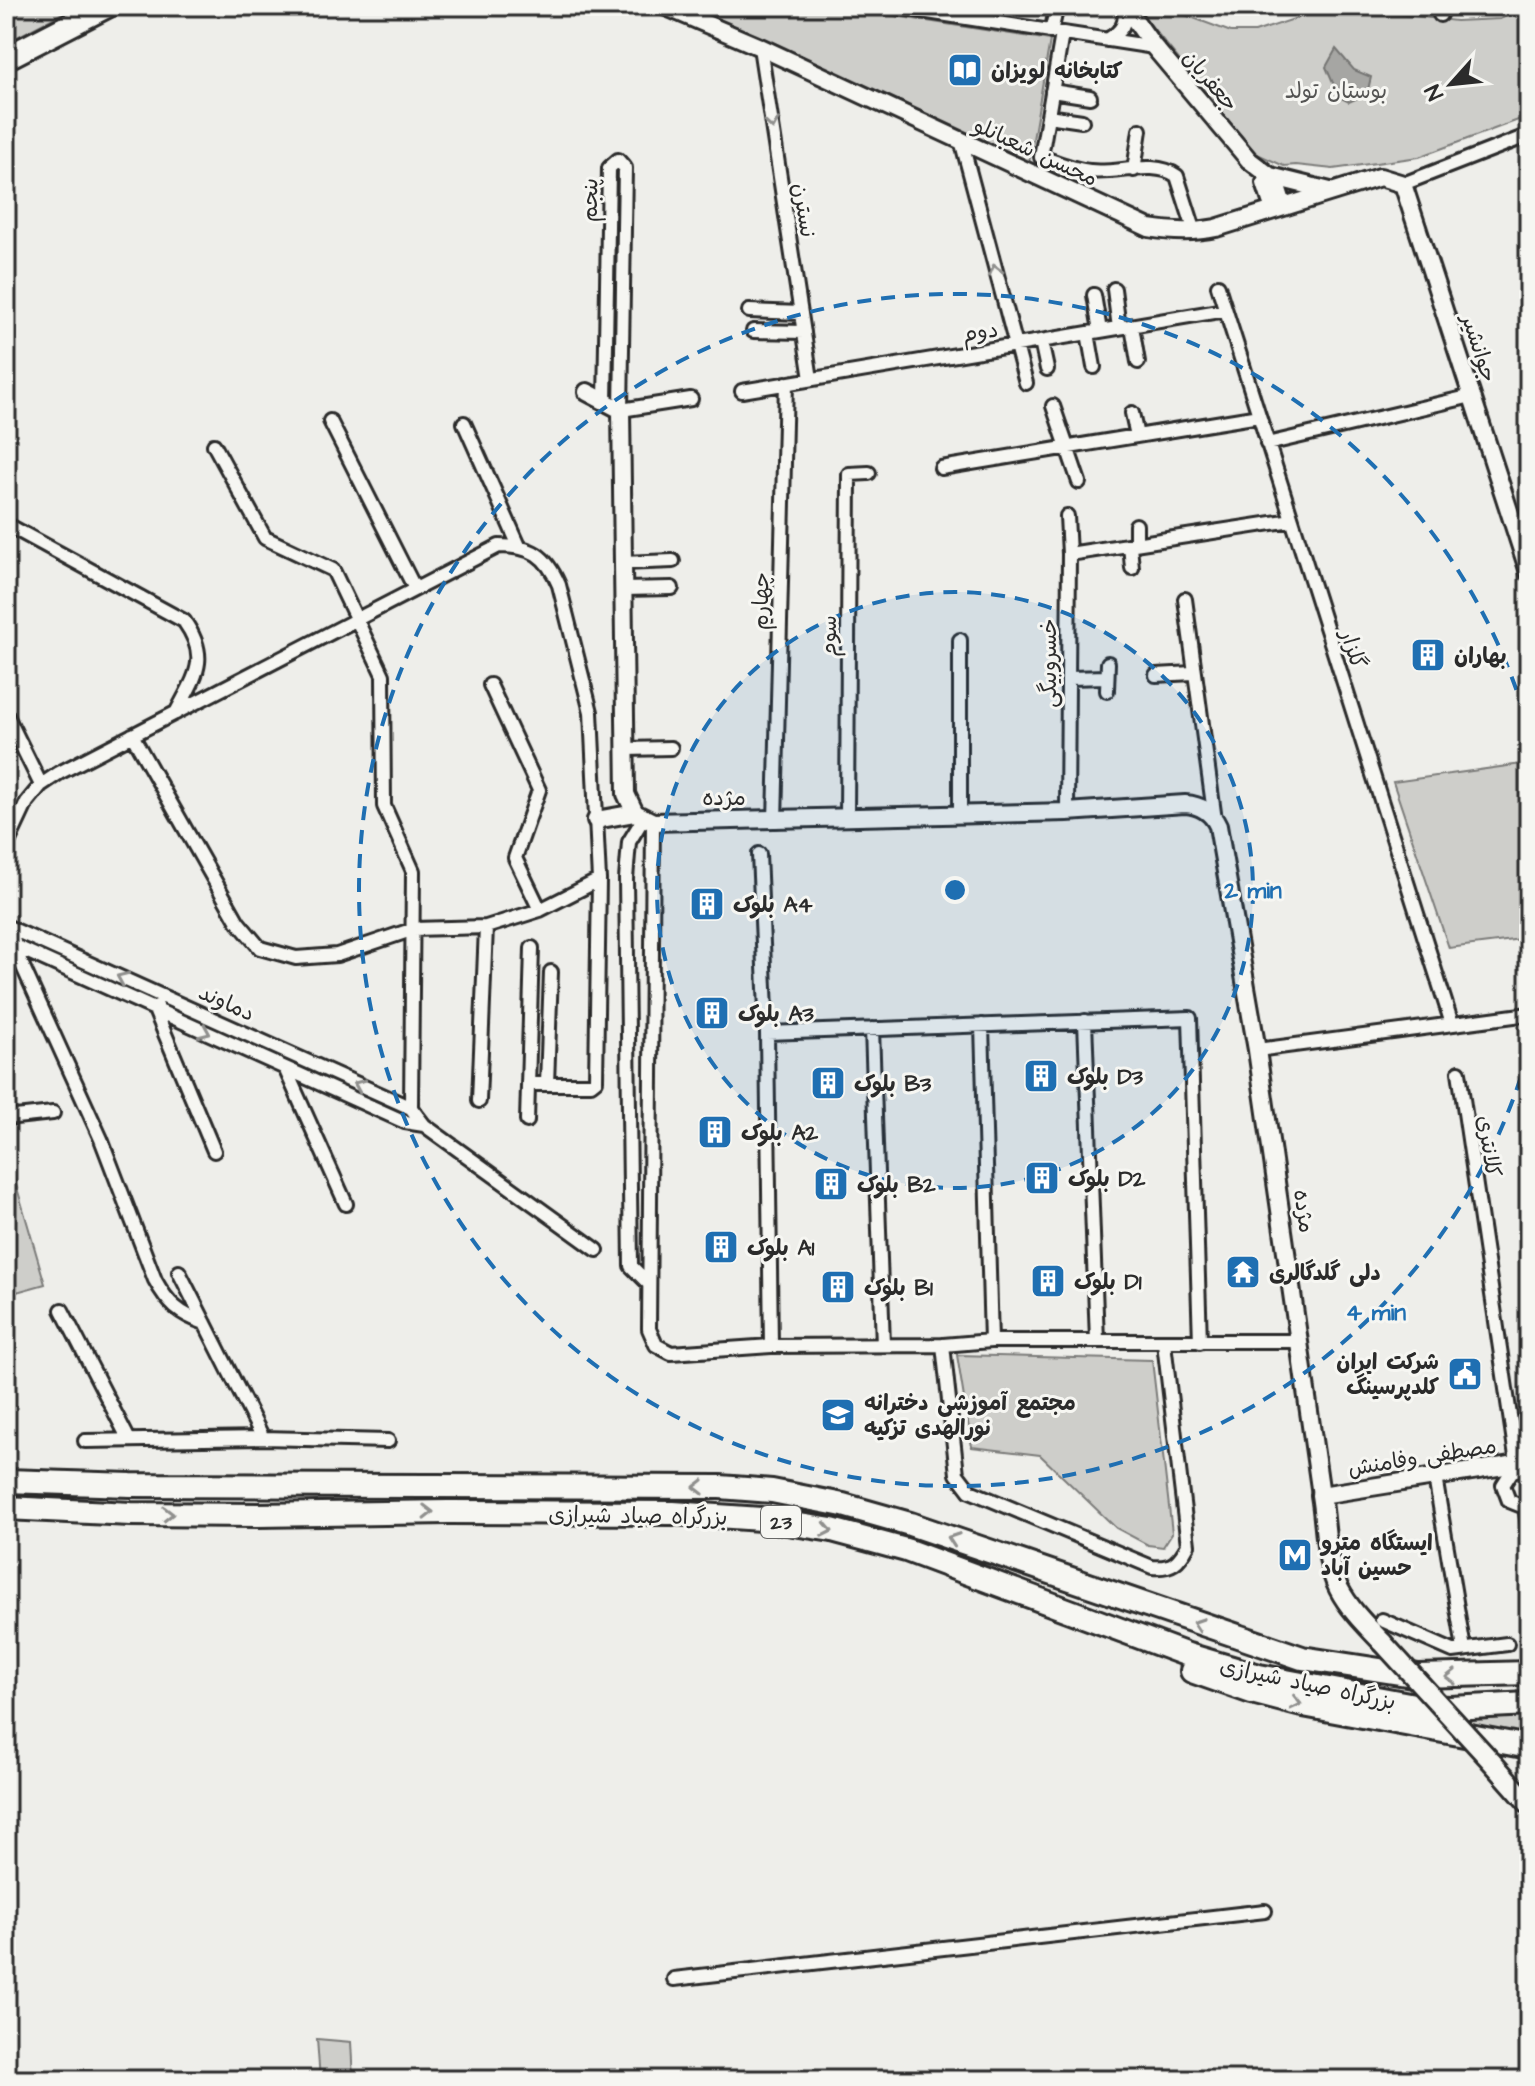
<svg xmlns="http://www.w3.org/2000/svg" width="1535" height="2086" viewBox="0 0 1535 2086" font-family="'Architects Daughter','Playpen Sans Arabic',sans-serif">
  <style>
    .green { fill: #cececa; stroke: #7c7c7a; stroke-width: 2 }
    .water { fill: #a6a6a3; stroke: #757573; stroke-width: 2 }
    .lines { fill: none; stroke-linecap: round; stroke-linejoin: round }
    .street-casing { stroke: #2b2b2b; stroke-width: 18 }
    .secondary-casing { stroke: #2b2b2b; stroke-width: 22 }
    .primary-casing { stroke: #2b2b2b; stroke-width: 24 }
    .highway-casing { stroke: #2b2b2b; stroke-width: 28 }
    .street { stroke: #f6f6f2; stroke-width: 12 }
    .secondary { stroke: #f6f6f2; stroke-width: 16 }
    .primary { stroke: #f6f6f2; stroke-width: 18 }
    .highway { stroke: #f6f6f2; stroke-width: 22 }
    .primary-bridge-casing { stroke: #2b2b2b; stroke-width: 24; stroke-linecap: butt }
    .primary-bridge { stroke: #f6f6f2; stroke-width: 18 }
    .oneway { stroke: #90908e }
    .ring { fill: none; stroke: #1f6fb2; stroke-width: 4; stroke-dasharray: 14 10 }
    .labels { text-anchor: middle; stroke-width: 6; stroke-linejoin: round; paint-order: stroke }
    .shield { fill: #f6f6f2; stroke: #686867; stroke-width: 2 }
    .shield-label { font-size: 20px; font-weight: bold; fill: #2b2b2b }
    .poi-label { font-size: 22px; font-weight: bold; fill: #2b2b2b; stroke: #f6f6f2; text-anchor: start }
    .street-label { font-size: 22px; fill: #2b2b2b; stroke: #f6f6f2 }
    .park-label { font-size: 22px; fill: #545453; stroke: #f6f6f2 }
    .centre { fill: #1f6fb2; stroke: #f6f6f2; stroke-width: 4 }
    .ring-label { font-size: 24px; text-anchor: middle; font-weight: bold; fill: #1f6fb2; stroke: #f6f6f2; stroke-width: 6; stroke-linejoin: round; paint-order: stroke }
  </style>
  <rect width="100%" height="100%" fill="#eeeeea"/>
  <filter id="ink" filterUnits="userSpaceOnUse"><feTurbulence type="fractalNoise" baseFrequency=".0125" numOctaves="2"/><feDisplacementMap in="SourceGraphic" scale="16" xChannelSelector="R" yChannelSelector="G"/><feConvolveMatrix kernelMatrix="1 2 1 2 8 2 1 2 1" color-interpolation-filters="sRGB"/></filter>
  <g filter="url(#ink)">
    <path class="green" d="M13,6H76L6,43V10Z
      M684,6H830L1050,40L1029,163L857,82Z
      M1135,6H1161L1231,32H1255L1315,12L1363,10L1456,21L1500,19L1529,6V116L1419,157L1333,169L1296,165L1284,166L1255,153Z
      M1529,763V938L1449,948L1393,782Z
      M6,1150L45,1284L6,1295Z
      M957,1355L1152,1360L1172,1533L1163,1547L1148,1545L1116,1528L1040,1455L972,1447Z
      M1529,1713V1740L1515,1732L1476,1735L1458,1716Z
      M317,2039L351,2042L353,2080H320Z"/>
    <path class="water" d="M1336,49L1354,70L1371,77L1367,94L1349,102L1339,97L1326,67Z"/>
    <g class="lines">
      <g class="street-casing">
        <path id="street" d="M889,6L1154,47
          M1440,15V6
          M1051,32L1057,6
          M1062,34L1041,157C1057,162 1074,170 1090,171C1116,175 1154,159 1177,176L1195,232
          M1107,40C1122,31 1127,24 1124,6
          M760,47L811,379
          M1052,91L1090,97
          M1048,116L1082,121
          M961,140L1026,383
          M1134,170L1140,130
          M1403,184L1529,135
          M1218,286L1452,1024
          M1114,289L1119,328
          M1094,295L1100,331
          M749,311L801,313
          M1132,326L1138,362
          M753,331L804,332
          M1088,333L1094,367
          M1041,341L1047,369
          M742,391L1225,310
          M605,402L609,168L618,160L625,168L621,410L691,399
          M1053,406L1079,482
          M1132,413L1137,436
          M330,421L415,589
          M464,423L519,546
          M1267,444L1472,396
          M214,445L265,538L333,570L383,675L384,806L413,871L411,1108
          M941,468L1259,416
          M1067,516L1069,554L1067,812
          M6,524L184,621C211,659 195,676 176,713
          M1136,525V544
          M1130,545L1132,568
          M1069,554L1292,520
          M623,563L673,561
          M623,589L672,588
          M1185,599L1215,820
          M1156,675L1193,673
          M1069,678L1107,677
          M490,685L539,790L515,858L540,910
          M1107,691L1108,663
          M6,714L41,785
          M626,749L671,748
          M960,815V640
          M847,818L849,474L869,473
          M643,819L629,842L626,879L631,1266L649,1284
          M775,821L786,383
          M653,822L649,1329L656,1345L671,1353L771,1346L943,1345L991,1341H1300
          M6,847L27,802L41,785L59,773L499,546C532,546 546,555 559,585L591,712L599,880L540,910L486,927L414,929L337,955L296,958L260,948L238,922L132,735
          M759,854L767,1033L771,1346
          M6,926L411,1108L424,1125L597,1250
          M6,942L405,1122L424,1125
          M14,942L13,945L101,1139L155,1280C168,1304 179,1314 205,1323
          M157,1006L155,1010L214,1151
          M1085,1021L1097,1340
          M982,1025L991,1341
          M872,1029L883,1345
          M767,1033L1190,1018L1200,1342
          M1257,1050L1529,1014
          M285,1068L346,1204
          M1459,1072L1517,1463
          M528,1084H591L596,1080L599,880
          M547,1084L551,972
          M479,1101L486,927
          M6,1118L53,1113
          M527,1121L532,948
          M179,1272L263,1438
          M62,1310L129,1440
          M943,1345L957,1474L970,1491L1152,1567C1172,1569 1179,1562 1188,1545L1164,1343
          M85,1441L263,1438L388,1441
          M1529,1472L1521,1469L1512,1471L1503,1485L1509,1501L1519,1505L1529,1503
          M1435,1477L1464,1649
          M1525,1505L1529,1533
          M1382,1620L1453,1651L1507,1644
          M674,1979L1265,1911"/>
      </g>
      <g class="secondary-casing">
        <path id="secondary" d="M664,6L760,47L1149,228C1172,232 1192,233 1216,228L1380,177L1403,184L1529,572
          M1125,6L1154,47L1249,160L1270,176L1330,191
          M1270,176L1275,180L1282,202L1278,208L1272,204L1265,183Z
          M587,392L621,410L626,794L635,813L653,822L1067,812L1185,804C1200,805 1212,812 1218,826L1257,1050L1321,1495L1529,1462
          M596,820L635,813"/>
      </g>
      <g class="primary-casing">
        <path id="primary" d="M1321,1495C1326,1524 1325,1562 1339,1589C1350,1610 1367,1626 1383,1643
          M1491,1761L1529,1804"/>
      </g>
      <g class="highway-casing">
        <path id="highway" d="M6,58L107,6
          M6,1481L131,1485L720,1487L772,1491L843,1505L910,1524L1302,1658L1419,1676L1529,1673
          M6,1508L131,1514L258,1515L448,1512L673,1513L761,1519L832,1530L906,1550L1188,1655L1259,1676L1425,1707L1451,1708L1529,1704
          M1192,1671L1252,1692L1298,1704L1529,1747"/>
      </g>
      <use href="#street" class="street"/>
      <use href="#secondary" class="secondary"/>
      <use href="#primary" class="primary"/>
      <use href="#highway" class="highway"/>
      <g class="primary-bridge-casing">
        <path id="primary-bridge" d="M1383,1643L1491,1761"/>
      </g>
      <use href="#primary-bridge" class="primary-bridge"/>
    </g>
    <defs><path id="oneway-chevron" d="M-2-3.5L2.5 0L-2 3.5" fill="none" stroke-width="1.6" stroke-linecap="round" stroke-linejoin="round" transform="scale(2)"/></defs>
    <g class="oneway">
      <use href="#oneway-chevron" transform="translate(772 124) rotate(81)"/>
      <use href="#oneway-chevron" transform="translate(995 270) rotate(-105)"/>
      <use href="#oneway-chevron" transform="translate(122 978) rotate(-156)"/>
      <use href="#oneway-chevron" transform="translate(205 1032) rotate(24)"/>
      <use href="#oneway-chevron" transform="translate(359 1085) rotate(-156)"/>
      <use href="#oneway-chevron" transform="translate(699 1487) rotate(-180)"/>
      <use href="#oneway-chevron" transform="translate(428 1512) rotate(-1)"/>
      <use href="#oneway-chevron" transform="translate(168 1514) rotate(-1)"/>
      <use href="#oneway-chevron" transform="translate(827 1530) rotate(11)"/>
      <use href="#oneway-chevron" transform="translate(953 1539) rotate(-161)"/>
      <use href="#oneway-chevron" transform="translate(1198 1624) rotate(-161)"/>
      <use href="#oneway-chevron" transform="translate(1451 1677) rotate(-180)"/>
      <use href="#oneway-chevron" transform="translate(1296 1703) rotate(13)"/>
    </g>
  </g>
  <circle cx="955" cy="890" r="298" fill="#1f6fb2" fill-opacity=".12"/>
  <g class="ring">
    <circle cx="955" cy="890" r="298"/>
    <path d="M1528 1054A596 596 0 1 1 1528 726"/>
  </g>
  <defs>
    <g id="library-square" transform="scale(1.8)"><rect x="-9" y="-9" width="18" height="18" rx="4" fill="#1f6fb2" stroke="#f6f6f2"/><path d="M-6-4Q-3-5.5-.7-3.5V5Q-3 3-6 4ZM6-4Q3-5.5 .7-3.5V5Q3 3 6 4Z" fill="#fff"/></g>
    <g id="building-square" transform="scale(1.8)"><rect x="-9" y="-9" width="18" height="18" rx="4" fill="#1f6fb2" stroke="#f6f6f2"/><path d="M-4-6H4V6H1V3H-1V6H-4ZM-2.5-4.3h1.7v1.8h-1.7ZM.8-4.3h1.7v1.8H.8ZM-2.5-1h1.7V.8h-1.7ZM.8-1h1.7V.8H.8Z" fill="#fff"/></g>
    <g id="temple-square" transform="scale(1.8)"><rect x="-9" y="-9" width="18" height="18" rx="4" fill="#1f6fb2" stroke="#f6f6f2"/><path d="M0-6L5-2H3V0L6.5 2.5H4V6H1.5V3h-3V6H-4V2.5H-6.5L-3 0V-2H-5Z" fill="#fff"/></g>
    <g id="civic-square" transform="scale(1.8)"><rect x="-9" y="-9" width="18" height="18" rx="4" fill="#1f6fb2" stroke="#f6f6f2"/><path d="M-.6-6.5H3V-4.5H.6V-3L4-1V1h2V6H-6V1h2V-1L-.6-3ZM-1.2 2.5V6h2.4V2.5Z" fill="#fff"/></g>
    <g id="school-square" transform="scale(1.8)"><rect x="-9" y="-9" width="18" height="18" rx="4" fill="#1f6fb2" stroke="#f6f6f2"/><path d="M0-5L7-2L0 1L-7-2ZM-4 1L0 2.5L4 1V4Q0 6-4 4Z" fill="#fff"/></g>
    <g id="metro-square" transform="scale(1.8)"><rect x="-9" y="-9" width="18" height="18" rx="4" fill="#1f6fb2" stroke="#f6f6f2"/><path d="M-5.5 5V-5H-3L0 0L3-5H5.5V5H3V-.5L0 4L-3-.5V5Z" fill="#fff"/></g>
  </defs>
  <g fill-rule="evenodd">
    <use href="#library-square" x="965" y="70"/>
    <use href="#building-square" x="1428" y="655"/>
    <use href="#building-square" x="707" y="904"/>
    <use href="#building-square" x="712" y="1013"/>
    <use href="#building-square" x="1041" y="1076"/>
    <use href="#building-square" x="828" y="1083"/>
    <use href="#building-square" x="715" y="1132"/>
    <use href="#building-square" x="1042" y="1178"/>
    <use href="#building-square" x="831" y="1184"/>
    <use href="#building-square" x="721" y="1247"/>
    <use href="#temple-square" x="1243" y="1272"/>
    <use href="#building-square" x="1048" y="1281"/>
    <use href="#building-square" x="838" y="1287"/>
    <use href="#civic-square" x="1465" y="1374"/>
    <use href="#school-square" x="838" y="1415"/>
    <use href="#metro-square" x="1295" y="1555"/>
  </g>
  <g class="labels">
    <rect class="shield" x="761" y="1506" width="40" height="32" rx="6"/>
    <g class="shield-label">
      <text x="781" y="1529">23</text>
    </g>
    <g class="poi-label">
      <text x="991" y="78">کتابخانه لویزان</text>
      <text x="1454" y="663">بهاران</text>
      <text x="733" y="912">بلوک A4</text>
      <text x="738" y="1021">بلوک A3</text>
      <text x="1067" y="1084">بلوک D3</text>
      <text x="854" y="1091">بلوک B3</text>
      <text x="741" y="1140">بلوک A2</text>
      <text x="1068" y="1186">بلوک D2</text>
      <text x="857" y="1192">بلوک B2</text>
      <text x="747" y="1255">بلوک A1</text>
      <text x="1269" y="1280">دلی گلدگالری</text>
      <text x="1074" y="1289">بلوک D1</text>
      <text x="864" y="1295">بلوک B1</text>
      <text x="1439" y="1369" text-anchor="end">شرکت ایران<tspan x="1439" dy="25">کلدپرسینگ</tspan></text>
      <text x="864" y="1410">مجتمع آموزشی دخترانه<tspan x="864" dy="25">نورالهدی تزکیه</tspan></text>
      <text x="1321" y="1550">ایستگاه مترو<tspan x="1321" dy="25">حسین آباد</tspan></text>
    </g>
    <g class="street-label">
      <text transform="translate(1211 80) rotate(50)" y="8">جعفریان</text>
      <text transform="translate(1036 151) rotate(25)" y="8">محسن شعبانلو</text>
      <text transform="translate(589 200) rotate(-89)" y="8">پنجم</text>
      <text transform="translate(805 210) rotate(81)" y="8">نسترن</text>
      <text transform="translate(980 331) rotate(-9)" y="8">دوم</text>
      <text transform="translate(1480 348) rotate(72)" y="8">جوانشیر</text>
      <text transform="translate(760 601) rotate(-89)" y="8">چهارم</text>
      <text transform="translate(828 636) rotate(-90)" y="8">سوم</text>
      <text transform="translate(1354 649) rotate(72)" y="8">گلزار</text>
      <text transform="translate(1048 663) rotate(-90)" y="8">خسروبیگی</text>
      <text x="724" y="805">مژده</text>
      <text transform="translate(227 1002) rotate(24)" y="8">دماوند</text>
      <text transform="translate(1490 1146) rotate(82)" y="8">کلانتری</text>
      <text transform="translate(1305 1211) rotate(82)" y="8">مژده</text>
      <text transform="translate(1422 1456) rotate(-9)" y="8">مصطفی وفامنش</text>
      <text transform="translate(638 1515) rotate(1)" y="8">بزرگراه صیاد شیرازی</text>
      <text transform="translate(1308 1683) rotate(12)" y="8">بزرگراه صیاد شیرازی</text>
    </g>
    <g class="park-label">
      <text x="1336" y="98">بوستان تولد</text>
    </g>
  </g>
  <circle cx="955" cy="890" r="12" class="centre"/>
  <g class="ring-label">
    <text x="1253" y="898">2 min</text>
    <text x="1376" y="1320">4 min</text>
  </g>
  <rect width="1535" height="2086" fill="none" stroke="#f6f6f2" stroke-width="32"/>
  <rect x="16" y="16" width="1503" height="2054" fill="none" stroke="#2b2b2b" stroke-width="3" filter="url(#ink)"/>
  <g transform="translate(1451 84) rotate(243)" stroke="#f6f6f2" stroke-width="6" paint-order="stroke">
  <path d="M0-6L14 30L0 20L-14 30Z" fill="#2b2b2b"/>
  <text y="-12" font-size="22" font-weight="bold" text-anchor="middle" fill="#2b2b2b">N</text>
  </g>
</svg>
